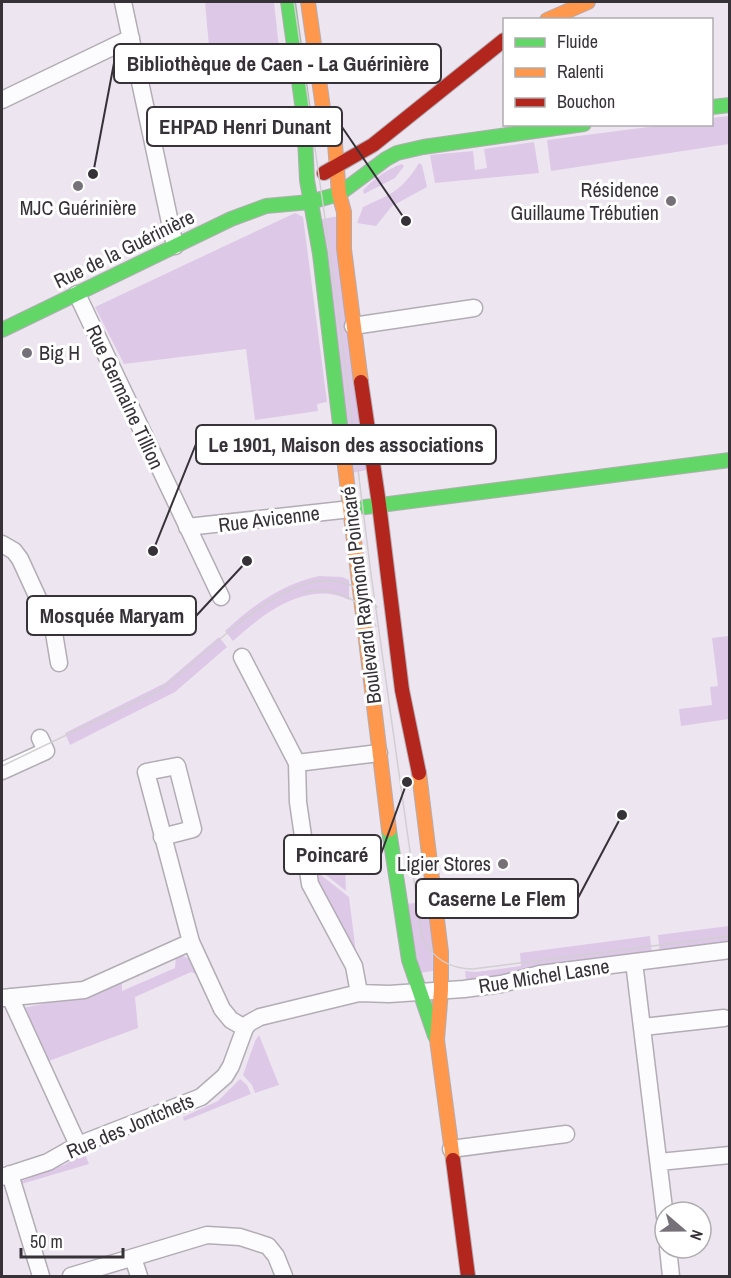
<svg xmlns="http://www.w3.org/2000/svg" width="731" height="1278" viewBox="0 0 731 1278" font-family="'Archivo Narrow',sans-serif">
  <style>
    .green { fill: #dec8e7 }
    .lines { fill: none; stroke-linecap: round; stroke-linejoin: round }
    .street-casing { stroke: #b2adb5; stroke-width: 19 }
    .fast-casing { stroke: #b2adb5; stroke-width: 16 }
    .slow-casing { stroke: #b2adb5; stroke-width: 16 }
    .jam-casing { stroke: #b2adb5; stroke-width: 16 }
    .street { stroke: #fcfbfd; stroke-width: 16 }
    .fast { stroke: #63d668; stroke-width: 14 }
    .slow { stroke: #ff974d; stroke-width: 14 }
    .jam { stroke: #b3261e; stroke-width: 14 }
    .tram { stroke: #d1cfd2; stroke-width: 1.5 }
    .poi-dot { fill: #767178; stroke: #fff; stroke-width: 2 }
    .labels { text-anchor: middle; stroke-width: 6; stroke-linejoin: round; paint-order: stroke }
    .poi-label { font-size: 20px; fill: #363238; stroke: #fff; text-anchor: end }
    .street-label { font-size: 20px; fill: #363238; stroke: #fff }
    .leader { fill: none; stroke: #363238; stroke-width: 2 }
    .callout-dot { fill: #363238; stroke: #fff; stroke-width: 2 }
    .callout { fill: #fff; stroke: #363238; stroke-width: 2 }
    .callout-label { font-size: 21px; text-anchor: middle; font-weight: bold; fill: #363238 }
  </style>
  <rect width="100%" height="100%" fill="#ede6f0"/>
  <path class="green" d="M205,2H274L281,66L211,69Z
    M729,116V144L551,171L547,140L664,125L712,124V118Z
    M534,142L539,173L435,183L430,155L473,151L475,170L487,168L484,149Z
    M419,163L422,165L427,187L392,206L376,226L357,223L363,207C391,194 402,191 419,163Z
    M402,164L404,166L395,178L364,194L363,190C374,179 387,169 402,164Z
    M295,213L303,217L327,402L317,404L318,411L255,420L246,349L124,364L95,307Z
    M339,216L372,469L352,473L318,220Z
    M319,576L342,577L349,580V600C307,579 263,614 233,641L225,631C252,606 282,584 319,576Z
    M729,636V719L681,726L679,709L712,705L710,687L718,686L712,638Z
    M219,637L227,647L175,692L70,745L65,733L165,683Z
    M345,864L346,891L316,867Z
    M312,868L349,897L357,961L356,959Z
    M432,901L433,971L420,973L406,904Z
    M729,926V945L660,954L658,935Z
    M650,936L652,955L471,981L466,980L465,971L476,972L521,966L520,953Z
    M176,955C190,955 193,964 198,975L191,972L135,997L138,1028L46,1062L19,1009L86,994L122,980V991L175,968Z
    M259,1035L279,1085L255,1093L252,1085L243,1075L255,1041Z
    M240,1079L247,1085L251,1094L184,1121L183,1117L218,1101Z
    M84,1152L89,1164L18,1185L22,1181L66,1164Z"/>
  <g class="lines">
    <g class="street-casing">
      <path id="street" d="M123,2L175,246
        M2,100L131,38
        M77,294L221,597
        M353,326L474,308
        M187,527L351,509
        M2,544L14,551L20,559L54,633L59,663
        M242,657L297,763L298,802L310,884L354,966L359,993
        M297,763L379,753
        M2,771L46,751L40,738
        M162,837L193,829L177,766L146,772L191,942L222,1009L231,1020L245,1028
        M634,962L665,1217
        M10,997L78,1145
        M2,998L84,990L191,942
        M643,1027L724,1018
        M451,1149L566,1134
        M659,1162L730,1155
        M10,1174L41,1276
        M2,1177L48,1162L78,1145L201,1097L225,1076L231,1066L245,1028L249,1023L260,1017L359,993L389,994L464,989L501,984L540,974L730,950
        M668,1248L671,1276
        M133,1258L139,1276
        M71,1276L207,1235L240,1237L268,1246L276,1256L284,1276"/>
    </g>
    <g class="fast-casing">
      <path id="fast" d="M288,2L304,118L307,180L320,254L341,433
        M712,107L730,105
        M2,330L231,219L266,206L310,202L339,194L386,159L397,153L423,147L584,124
        M365,507L730,460
        M389,830L409,960L435,1036"/>
    </g>
    <g class="slow-casing">
      <path id="slow" d="M308,2L324,115L335,144L339,194L344,212V249L361,382
        M547,20L588,2
        M341,433L389,830
        M419,773L441,952V990L437,1040L453,1160"/>
    </g>
    <g class="jam-casing">
      <path id="jam" d="M324,173L373,145L504,40
        M361,382L379,504L402,690L419,773
        M453,1160L468,1276"/>
    </g>
    <use href="#street" class="street"/>
    <use href="#fast" class="fast"/>
    <use href="#slow" class="slow"/>
    <use href="#jam" class="jam"/>
    <path class="tram" d="M294,2L338,309L371,574L422,937C432,958 450,969 473,969L730,936
      M304,592C334,585 362,599 376,626
      M2,766L158,691C211,656 313,525 377,607"/>
  </g>
  <g class="poi-dot">
    <circle cx="78" cy="186" r="6"/>
    <circle cx="671" cy="201" r="6"/>
    <circle cx="27" cy="353" r="6"/>
    <circle cx="503" cy="864" r="6"/>
  </g>
  <g class="labels">
    <g class="poi-label">
      <text x="659" y="197">Résidence<tspan x="659" dy="23">Guillaume Trébutien</tspan></text>
      <text x="78" y="215" text-anchor="middle">MJC Guérinière</text>
      <text x="39" y="360" text-anchor="start">Big H</text>
      <text x="491" y="871">Ligier Stores</text>
    </g>
    <g class="street-label">
      <text transform="translate(124 249) rotate(-26)" y="7">Rue de la Guérinière</text>
      <text transform="translate(125 397) rotate(65)" y="7">Rue Germaine Tillion</text>
      <text transform="translate(269 519) rotate(-7)" y="7">Rue Avicenne</text>
      <text transform="translate(361 595) rotate(-97)" y="7">Boulevard Raymond Poincaré</text>
      <text transform="translate(544 976) rotate(-9)" y="7">Rue Michel Lasne</text>
      <text transform="translate(130 1126) rotate(-23)" y="7">Rue des Jontchets</text>
    </g>
  </g>
  <path class="leader" d="M93 174L114 63M406 221L342 127M153 551L196 444M247 561L196 616M407 782L381 854M622 815L578 898"/>
  <g class="callout-dot">
    <circle cx="93" cy="174" r="6"/>
    <circle cx="406" cy="221" r="6"/>
    <circle cx="153" cy="551" r="6"/>
    <circle cx="247" cy="561" r="6"/>
    <circle cx="407" cy="782" r="6"/>
    <circle cx="622" cy="815" r="6"/>
  </g>
  <g class="callout">
    <rect x="114" y="44" width="327" height="39" rx="6"/>
    <rect x="147" y="107" width="195" height="39" rx="6"/>
    <rect x="196" y="425" width="300" height="39" rx="6"/>
    <rect x="27" y="596" width="169" height="39" rx="6"/>
    <rect x="284" y="835" width="97" height="39" rx="6"/>
    <rect x="416" y="879" width="162" height="39" rx="6"/>
  </g>
  <g class="callout-label">
    <text x="278" y="71">Bibliothèque de Caen - La Guérinière</text>
    <text x="245" y="134">EHPAD Henri Dunant</text>
    <text x="346" y="452">Le 1901, Maison des associations</text>
    <text x="112" y="623">Mosquée Maryam</text>
    <text x="332" y="862">Poincaré</text>
    <text x="497" y="906">Caserne Le Flem</text>
  </g>
  <rect width="731" height="1278" fill="none" stroke="#363238" stroke-width="6"/>
  <rect x="503" y="18" width="210" height="108" fill="#ffffff" stroke="#afadaf" stroke-width="1.5"/>
  <rect x="515" y="38" width="30" height="9" fill="#63d668" stroke="#afadaf" stroke-width="1.5"/>
  <text x="557" y="48" font-size="18" fill="#363238">Fluide</text>
  <rect x="515" y="68" width="30" height="9" fill="#ff974d" stroke="#afadaf" stroke-width="1.5"/>
  <text x="557" y="78" font-size="18" fill="#363238">Ralenti</text>
  <rect x="515" y="98" width="30" height="9" fill="#b3261e" stroke="#afadaf" stroke-width="1.5"/>
  <text x="557" y="108" font-size="18" fill="#363238">Bouchon</text>
  <g transform="translate(683 1230) rotate(110)"><circle r="28" fill="#ffffff" stroke="#afadaf" stroke-width="1.5"/>
  <path d="M0-4.5L10 22L0 15L-10 22Z" fill="#767178"/>
  <text y="-9" font-size="16" font-weight="bold" text-anchor="middle" fill="#363238">N</text>
  </g>
  <path d="M21 1248v9h102v-9" fill="none" stroke="#363238" stroke-width="3"/>
  <text x="30" y="1248" font-size="18" fill="#363238" stroke="#ffffff" stroke-width="4.5" paint-order="stroke">50 m</text>
</svg>
